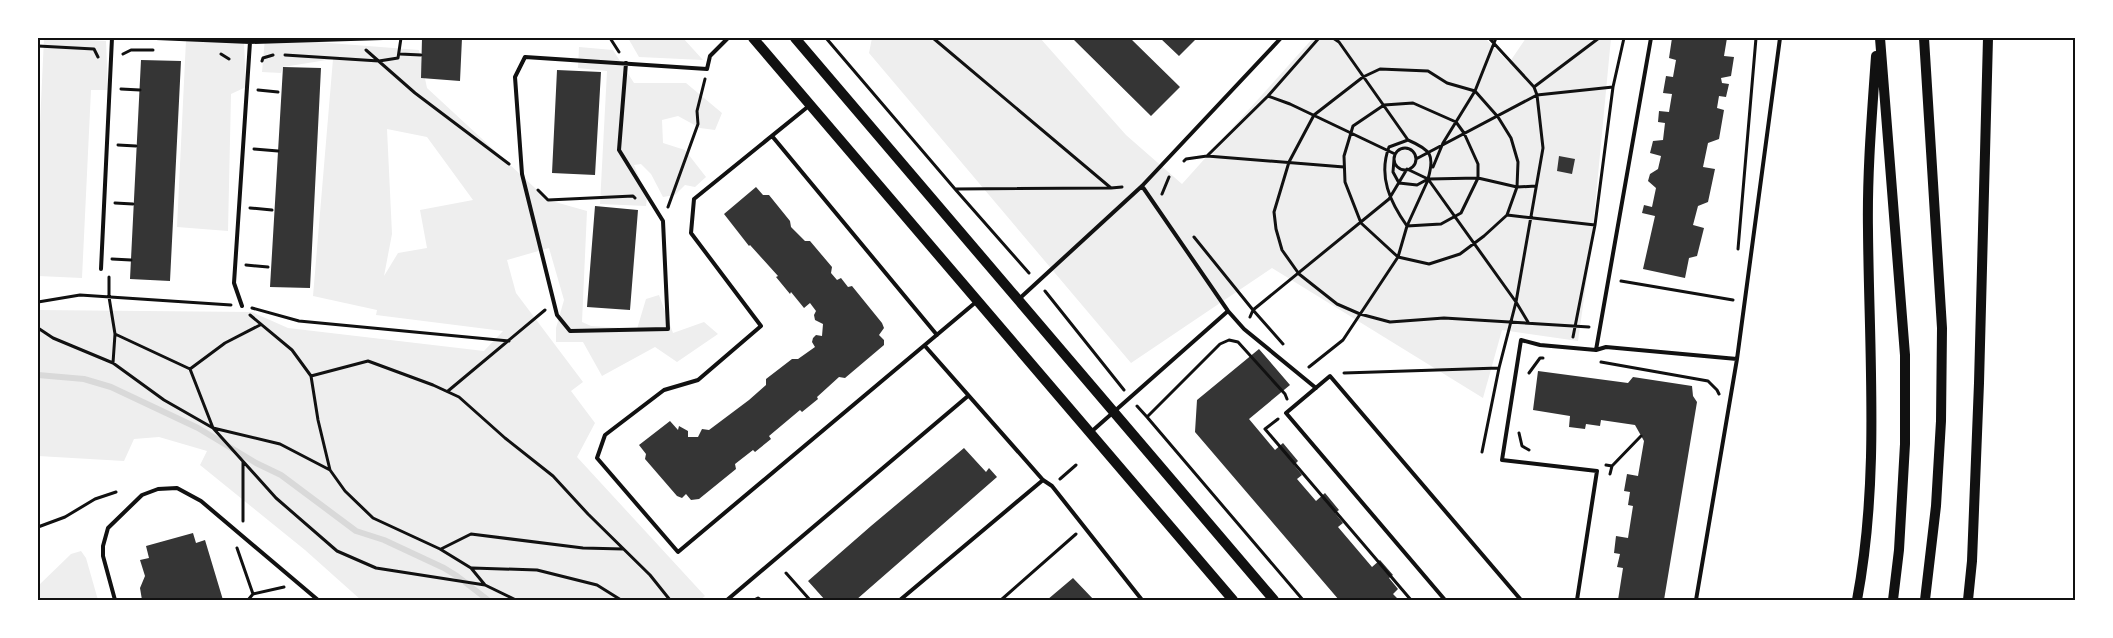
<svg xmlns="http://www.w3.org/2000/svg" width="2113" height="638" viewBox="0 0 2113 638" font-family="'IBM Plex Serif',serif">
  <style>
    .green { fill: #eee; fill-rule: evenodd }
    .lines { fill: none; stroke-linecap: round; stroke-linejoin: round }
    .stream { stroke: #d9d9d9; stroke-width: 6 }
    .building { fill: #353535 }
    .path { stroke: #111; stroke-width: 3 }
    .service { stroke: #111; stroke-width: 4 }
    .secondary { stroke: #111; stroke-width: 10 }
    .neatline { fill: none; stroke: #111; stroke-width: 2 }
  </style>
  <rect width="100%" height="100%" fill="#fff"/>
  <path class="green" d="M44,38L106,41L108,90H91L82,278L38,276V168Z
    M265,38L419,50L427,88L548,200L587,211L582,322L591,326L637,329L646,299L659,295L673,333L704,322L718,334L677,362L655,347L602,376L583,342H556V328L564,300L549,248L507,260L516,293L583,382L571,391L595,423L577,457L705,596L700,600H361L305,550L200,465L207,451L159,437L134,439L124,461L38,456V310L252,312L288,328L484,351L503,331L376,315L377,310L313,296L333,59L283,67L281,73L262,72ZM387,129L427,137L473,200L420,210L427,248L398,253L384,276L392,234Z
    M628,38H683L703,60L639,57Z
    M872,38H1040L1126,135L1182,184L1313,38H1485L1509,63L1526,38H1611L1591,249L1578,341L1502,330L1483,398L1272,268L1131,363L869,53Z
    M186,40L244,43L246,87L231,94L228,231L177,227Z
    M579,47L613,50L634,83H686L722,113L715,130L700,128L678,116L662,120L663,143L685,150L706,177L695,187L685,185L675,195L663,197L651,174L641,164L634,165L647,197L646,206L600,204L607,71L578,68Z
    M81,551L86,558L98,600H38V586L71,554Z"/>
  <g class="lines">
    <path class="stream" d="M38,375L84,379L111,387L198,428L256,463L281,475L356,531L384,540L444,568L457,576L488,600"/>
  </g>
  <path class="building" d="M422,38H462L460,81L421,78Z
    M1072,38H1130L1180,87L1151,116Z
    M1160,38H1197L1179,56Z
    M1672,38H1727L1724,56L1734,57L1731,76L1721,78L1722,83L1729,84L1726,97L1719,96L1717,108L1724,110L1719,139L1708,143L1703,167L1715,169L1708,202L1698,206L1693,225L1704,228L1697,256L1689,258L1685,278L1643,269L1655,216L1642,213L1644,205L1652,207L1656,188L1648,181L1650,174L1658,169L1661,156L1650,153L1653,141L1663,140L1665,123L1658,122L1659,111L1669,112L1672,94L1663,93L1666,76L1673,77L1676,60L1669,58Z
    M141,60L181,61L170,281L130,279Z
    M283,67L321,68L310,288L270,287Z
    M557,70L601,72L595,175L552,173Z
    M1559,156L1575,159L1572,174L1557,171Z
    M756,187L763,195H769L790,221L791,227L805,241H810L832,267L831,273L837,280L841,278L848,287L852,286L882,323L884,328L879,335L884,340V345L845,378L839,377L817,397L818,399L802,412L800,410L769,436L771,439L755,452L753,450L735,464L736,469L699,499L691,500L686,494L682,498L677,496L645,459L646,454L639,445L670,421L678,430L679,426L688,431V437H698L702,429L709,430L749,400L766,385V379L792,359H798L815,347L812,342L813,338L816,335L822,336L823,324L815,320L814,315L816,311L810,303L804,308L791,292L790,294L776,277L778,276L750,245L749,246L724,214Z
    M595,206L638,210L630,310L587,307Z
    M1259,349L1290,385L1249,419L1275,450L1283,443L1298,461L1294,465L1302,475L1297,479L1316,501L1325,493L1339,510L1335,513L1343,523L1338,527L1372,567L1380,560L1393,575L1389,578L1398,589L1393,594L1399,600H1339L1195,432L1197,400Z
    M1538,371L1628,383L1633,377L1692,386L1693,396L1697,402L1664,600H1618L1623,568L1617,567L1620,554L1614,553L1616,536L1628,538L1633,506L1628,505L1630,492L1624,491L1627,474L1638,476L1644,441L1635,425L1601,420L1600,426L1586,424L1585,429L1569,427L1570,416L1533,410Z
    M964,448L986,472L989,468L997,477L856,600H825L808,581L871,526Z
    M193,533L196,543L205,540L223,600H142L140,588L145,576L140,560L149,558L146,546Z
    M1073,578L1094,600H1047Z"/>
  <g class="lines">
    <path class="path" d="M610,38L619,52
      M826,38L955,189L1029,273
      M933,38L1111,188L1122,187
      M1333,38L1339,42L1408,140
      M38,46L94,49L98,57
      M366,50L415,93L509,164
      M123,54L131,50H153
      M221,54L229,59
      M400,54L421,55
      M285,55L379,61L398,58L401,38
      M262,61L263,58L273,55
      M1534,87L1599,38
      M121,89L140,90
      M258,90L278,92
      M1268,96L1290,104L1395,154
      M118,145L136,146
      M1394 159a11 11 0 1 1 22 0a11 11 0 1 1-22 0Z
      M254,149L278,151
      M1207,156L1344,167
      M1394,159L1393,172L1399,183L1417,185L1428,179C1435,155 1431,150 1408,140L1389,147C1378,176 1390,202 1407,226L1441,224L1461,213L1478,178V164L1464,133L1456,122L1413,103L1384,105L1353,126L1344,156L1345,182L1361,223L1398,257L1429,264L1460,254L1484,236L1507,215L1517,187L1518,162L1511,138L1498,117L1475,91L1447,83L1428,71L1380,69L1363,77L1314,115L1289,162L1274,212L1276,229L1282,250L1299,274L1337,304L1360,314L1390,322L1444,318L1589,327
      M1416,159L1537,95L1613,87
      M1184,161L1186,159L1207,156L1268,96L1319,38
      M1433,167L1443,143L1475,91L1496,38
      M1429,179L1478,178L1517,187L1536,186
      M955,189L1110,188
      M538,190L548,200L633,196L635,198
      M1162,194L1169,177
      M115,203L133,204
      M668,207L698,124L697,111L705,79
      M250,208L272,210
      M1507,215L1595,225
      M1194,237L1253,310L1250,317
      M1738,249L1756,38
      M112,259L131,260
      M246,265L268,267
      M109,277V297L115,334L113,363
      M1621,281L1733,300
      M1045,291L1124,390
      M38,302L80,295L231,305
      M252,308L299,321L509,341
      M250,315L292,350L311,376L318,420L330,470L345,491L373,518L440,549L471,568L485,585
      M38,328L53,338L113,363L164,400L213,428L276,498L337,551L376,568L485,585L516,600
      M115,334L190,369L213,428L280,444L330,470
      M1573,337L1595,225L1613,87L1624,38
      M1283,344L1253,310L1389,199L1407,169L1428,179L1516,302L1528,322
      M1601,362L1708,381L1717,390L1719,394
      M1309,367L1343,340L1398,257L1407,226L1428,180
      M190,369L225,343L260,325
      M1344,373L1499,368
      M1529,373L1540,358H1543
      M311,376L368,361L433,385L459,397L505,438L553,476L588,514L650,575L670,600
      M448,391L545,310
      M1287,399L1285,394L1238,342L1229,340L1220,344L1147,417L1303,600
      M1137,406L1147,417
      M1278,419L1265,429L1411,600
      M1519,433L1522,446L1529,450
      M1482,452L1499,368L1516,302L1543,148L1537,95L1534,87L1489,38
      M243,462V521
      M1606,465L1612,466L1610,474
      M1612,466L1641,436
      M1060,479L1076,465
      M38,527L65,517L95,499L116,492
      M237,548L253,594L284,587
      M441,549L471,534L583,548L623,549
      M472,568L537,570L597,585L621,600
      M786,573L810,600
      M248,600L253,594
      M754,600L758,598L761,600
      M1001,600L1076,534"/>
    <path class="service" d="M156,38L250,42L383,38
      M626,63L619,150L663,221L668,329L570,331L557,315L522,174L515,77L525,57L707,69L710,56L728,38
      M810,105L694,199L691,233L761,326L698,380L664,390L605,435L597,458L678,552L976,302
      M772,136L937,335
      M1142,186L1228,311L1244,329L1316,388
      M101,269L112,38
      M1019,299L1142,186L1281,38
      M242,306L234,283L250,42
      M925,346L1043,480L1052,486L1142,600
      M1596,350L1606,347L1737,359
      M1091,432L1228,311
      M115,600L103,556V546L108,528L142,495L158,489L177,488L201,501L318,600
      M727,600L968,396
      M900,600L1043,480
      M1445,600L1286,413L1330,376L1521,600
      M1577,600L1597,471L1502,460L1521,340L1540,345L1596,350L1651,38
      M1696,600L1737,359L1780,38"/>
    <path class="secondary" d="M753,38L1233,600
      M795,38L1274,600
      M1880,38L1905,355V444L1899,550L1893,600
      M1924,38L1942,328L1941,421L1936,506L1925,600
      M1857,600C1880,479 1869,353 1868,230C1867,172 1872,114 1876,56
      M1968,600L1972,561L1979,383L1988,38"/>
  </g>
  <rect width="2113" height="638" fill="none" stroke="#ffffff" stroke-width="78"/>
  <rect x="39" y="39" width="2035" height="560" class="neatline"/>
</svg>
